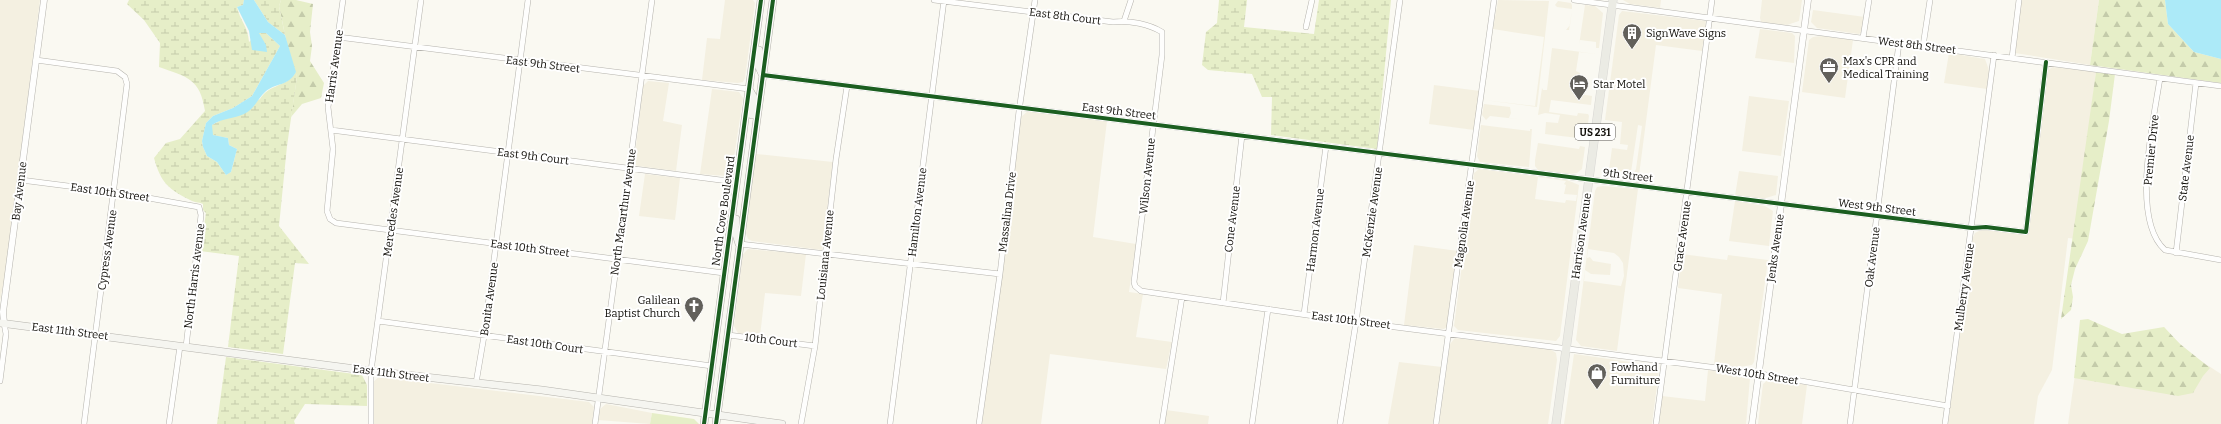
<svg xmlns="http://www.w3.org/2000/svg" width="2221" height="424" viewBox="0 0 2221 424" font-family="Bitter,serif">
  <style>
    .built { fill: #f4f0e1; fill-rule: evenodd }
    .grass { fill: #e6eec8 }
    .forest { fill: url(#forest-firs) }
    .wetland { fill: url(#wetland-marsh) }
    .water { fill: #aceaf8 }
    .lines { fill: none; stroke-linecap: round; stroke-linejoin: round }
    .minor-casing { stroke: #b5b3ad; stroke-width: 6 }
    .tertiary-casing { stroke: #b5b3ad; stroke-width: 7 }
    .secondary-casing { stroke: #b5b3ad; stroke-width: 8 }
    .primary-casing { stroke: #d7d6d3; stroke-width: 9 }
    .minor { stroke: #fefefd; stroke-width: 5 }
    .tertiary { stroke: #fefefd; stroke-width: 6 }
    .secondary { stroke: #f5f5f0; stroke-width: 7 }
    .primary { stroke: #ebebe4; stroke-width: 8 }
    .cycleway-casing { stroke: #fff; stroke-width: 6 }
    .cycleway { stroke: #1b5e20; stroke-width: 4 }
    .labels { text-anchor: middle; stroke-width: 4; stroke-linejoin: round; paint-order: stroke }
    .shield { fill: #fff; stroke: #585653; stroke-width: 1 }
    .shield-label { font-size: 10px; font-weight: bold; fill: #100e09 }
    .street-label { font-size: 11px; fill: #100e09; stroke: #fff }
    .poi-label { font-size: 11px; fill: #100e09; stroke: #fff; text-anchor: start }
  </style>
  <defs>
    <pattern id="forest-firs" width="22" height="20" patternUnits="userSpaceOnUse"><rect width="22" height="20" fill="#e6eec8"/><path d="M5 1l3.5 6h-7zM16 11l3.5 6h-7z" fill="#c4cbaa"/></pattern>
    <pattern id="wetland-marsh" width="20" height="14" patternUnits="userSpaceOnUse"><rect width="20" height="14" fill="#e6eec8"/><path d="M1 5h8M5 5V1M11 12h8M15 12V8" fill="none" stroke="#c4cbaa"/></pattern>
  </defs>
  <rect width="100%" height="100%" fill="#faf9f2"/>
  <path class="built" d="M0,0H40L6,271L0,301Z
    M725,0H753L755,3L745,78L743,82L738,83L702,80L707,38L720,39Z
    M1498,0L1549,1L1537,107L1484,100L1535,106L1544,37L1493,29Z
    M1623,0H1661L1660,8L1630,4Z
    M1762,0H1802L1799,21L1787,25L1761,22L1760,18Z
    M2021,0H2099L2090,65L2015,53Z
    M1558,1L1571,3L1572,5V9L1569,30H1566L1570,25L1572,9L1557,7L1555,5Z
    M1585,5L1595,6L1603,13L1599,48H1596V42L1580,40L1579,45Z
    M1813,10L1865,17L1862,32L1859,34L1817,28L1811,22Z
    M1622,11L1706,21L1702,51L1656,45L1638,183H1634L1623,181L1616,180L1607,179L1605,178L1620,181L1621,176H1623V181L1633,182L1632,177L1636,169L1642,126L1638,125L1631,172L1609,170L1612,148L1627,150L1628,145L1620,144L1622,122L1605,120L1619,15Z
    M1760,29L1792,33L1795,36L1794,63L1755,58Z
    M1822,36L1853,40L1845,98L1802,92L1809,40L1813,37Z
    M1552,48L1596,54L1579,52L1576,71L1580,73V77L1575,78L1573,93L1592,96L1591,105L1551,100L1549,112L1577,116L1578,113L1588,114L1589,116L1586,139L1545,134L1546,122L1558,123L1560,115L1545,113L1538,115L1542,88L1543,90H1547Z
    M1949,53L1985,59L1989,70L1987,89L1944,83Z
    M2053,67L2096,72L2076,239L2068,238L2052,370L2038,396L2034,424H1948L1973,237L1975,233L1983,229L2026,232L2048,70Z
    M648,81L669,83L663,121L682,125L676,171L638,166L634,164L643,86Z
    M1434,85L1480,91L1474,130L1429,124Z
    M712,89L739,92L743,98L732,171L726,176L700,174Z
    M1749,96L1789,101L1781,156L1742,151Z
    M1484,104L1510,107L1511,113L1509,118L1526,120L1490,116L1486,120L1482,115Z
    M1028,111L1107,121L1093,237L1136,244L1129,292L1143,294L1136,337L1172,342L1166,369L1050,354L1041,424H982L1021,117Z
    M1481,125L1530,131V129H1532L1529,167L1480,162L1477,156Z
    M1538,143L1579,149L1580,146L1585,147L1582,169L1577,173L1570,174L1538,170L1535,166V160Z
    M756,154L833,162L822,250L752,241L748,239L746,233Z
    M1479,169L1567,180L1579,185L1560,336L1556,341L1458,330L1454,326L1474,173ZM1538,177L1566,181L1564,184L1566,185L1564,194L1577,195L1576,201L1566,200L1565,203L1535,199Z
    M1739,171L1778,176L1776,195L1762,199L1735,196Z
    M645,174L680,178L675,220L639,216Z
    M1603,186L1638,189L1617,351L1581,346L1576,340L1595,191L1597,187ZM1588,249L1614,253L1619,257L1623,263L1624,276L1621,286L1584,281L1585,270L1591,274L1610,275L1611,264L1593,261L1590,257L1587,258Z
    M1735,201L1765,206L1773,211L1769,246L1729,241Z
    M1414,245L1458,251L1447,327L1444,329L1404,325Z
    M748,249L806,254L801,296L765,293L760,336L738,333L734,326L743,254Z
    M1682,254L1727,260L1728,255L1768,260L1754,362L1752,365L1739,367L1714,364L1722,294L1678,288Z
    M2164,327L2171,336L2195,357L2221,374V424H2068L2079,346L2160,356Z
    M1455,338L1550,349L1556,353L1557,360L1548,424H1439L1450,344Z
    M1574,354L1658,366L1659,370L1652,424H1564Z
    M1399,362L1442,367L1433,424H1388Z
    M1708,370L1737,374L1750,378L1746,424H1659L1662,396L1705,401Z
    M379,377L589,402L594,407L592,424H373V382Z
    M1769,379L1807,385L1802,424H1758L1763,384Z
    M606,404L652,413L650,424L598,420L600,409Z
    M1166,410L1209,416L1208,424H1164Z"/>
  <path class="grass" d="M652,413L694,419L699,424H650Z"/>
  <path class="forest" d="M281,0H296L313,4L310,32L312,46L310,61L324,83L321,98L302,104L291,117L297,77L287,44L279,6Z
    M2099,0H2165L2168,24L2194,52L2221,59V83L2090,65Z
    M2096,72L2115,74L2109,121L2088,241L2075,269L2071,285L2073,297L2071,310L2061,319Z
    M2088,319L2122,334L2164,327L2180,344L2210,368L2203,376L2193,393L2178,396L2074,378L2080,320Z"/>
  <path class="wetland" d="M129,0H244L243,5L237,7C240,21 248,26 249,42L258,33H266L280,46L252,96L233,108L213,116L206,123L202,141L203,147L207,156L217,162L226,175L231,172L237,149L229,145L228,138L212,135V125L260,99C269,84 287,87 296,72L297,77L287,146L279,226L309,264L295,263L283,354L228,347L239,256L200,251L206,213L203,210V204C200,202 196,203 192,201C168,189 161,183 154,158L166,143L180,139L205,111C200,78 187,77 159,67L160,43L144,20L127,4Z
    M254,0H281L279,6L285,35L268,22Z
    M1219,0H1247L1244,27L1314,34L1319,0H1391L1377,149L1271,135L1272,97H1262L1252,74L1208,70L1202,65L1206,32L1217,23Z
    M226,357L362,375L367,385V406L305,404L294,421L295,424H217Z"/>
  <path class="water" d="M244,0H254L268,22L285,35L296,72C288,87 276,82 265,92C258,98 254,110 244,114C234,119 222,118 212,125L213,135L228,138L229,145L237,149L231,172L226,175L217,162L207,156L203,147L202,141L206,123L213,116L233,108L252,96L280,46L266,33H259L266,45L267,52L252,50L249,31L237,7L243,5Z
    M2165,0H2221V59L2194,52L2168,24Z"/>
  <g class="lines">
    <g class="minor-casing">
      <path id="minor" d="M343,0L328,107L333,149L327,211L330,219L336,223L724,273
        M934,0L1113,22C1129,20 1149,24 1162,32V55L1134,282L1135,286L1141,291L1356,322L1749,372L1948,406
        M1574,0L2221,86
        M1124,21L1131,0
        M1306,27L1312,0
        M338,37L749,89
        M1863,38L1869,0
        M1923,46L1930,0
        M2012,58L2019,0
        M36,60L117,71L125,77L127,84L84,424
        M763,75L1972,228L1986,227L2026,232L2046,62
        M2160,78C2154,119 2130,219 2165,250L2221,260
        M331,130L736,182
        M21,180L115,192L199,207L201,215L186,347
        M740,244L1000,274
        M2176,253L2196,83
        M1223,303L1242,135
        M1304,314L1326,146
        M378,321L712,366
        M728,335L815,346
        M0,381L6,334L4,323
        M476,383L484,336L528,0
        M169,424L180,346
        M371,424V371L421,0
        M595,424L652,0
        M801,424L815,346L836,159L847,86
        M890,424L944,0
        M979,424L1000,274L1019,111L1035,0
        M1162,424L1182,297
        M1252,424L1268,309
        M1340,424L1356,322L1400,0
        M1436,424L1494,0
        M1656,424L1712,0
        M1850,424L1899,43
        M1945,424L1994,55"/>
    </g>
    <g class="tertiary-casing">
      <path id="tertiary" d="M4,323L3,312L44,0
        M1752,424L1808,0"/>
    </g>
    <g class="secondary-casing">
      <path id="secondary" d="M759,50V67L762,74
        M749,89L753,96L752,115
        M736,219L735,231L739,244
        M0,323L371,371L542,390L782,424
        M704,424L761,0
        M716,424L773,0"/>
    </g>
    <g class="primary-casing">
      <path id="primary" d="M1556,424L1613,0"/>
    </g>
    <use href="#minor" class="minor"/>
    <use href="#tertiary" class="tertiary"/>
    <use href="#secondary" class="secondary"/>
    <use href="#primary" class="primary"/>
    <g class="cycleway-casing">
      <path id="cycleway" d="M763,75L1972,228L1986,227L2026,232L2046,62
        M704,424L761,0
        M716,424L773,0"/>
    </g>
    <use href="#cycleway" class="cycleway"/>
  </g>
  <defs>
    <g id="building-pin" transform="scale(1)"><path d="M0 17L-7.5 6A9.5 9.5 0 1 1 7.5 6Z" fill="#62605b" stroke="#fff"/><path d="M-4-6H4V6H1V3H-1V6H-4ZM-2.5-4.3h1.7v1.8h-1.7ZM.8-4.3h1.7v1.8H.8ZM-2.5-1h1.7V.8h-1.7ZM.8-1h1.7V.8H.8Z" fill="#fff"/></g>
    <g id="office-pin" transform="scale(1)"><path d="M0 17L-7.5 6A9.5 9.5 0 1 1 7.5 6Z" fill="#62605b" stroke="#fff"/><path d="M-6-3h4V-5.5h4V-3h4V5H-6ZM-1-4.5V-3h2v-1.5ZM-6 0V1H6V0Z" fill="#fff"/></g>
    <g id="hotel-pin" transform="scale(1)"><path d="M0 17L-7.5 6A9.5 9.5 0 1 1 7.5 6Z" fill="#62605b" stroke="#fff"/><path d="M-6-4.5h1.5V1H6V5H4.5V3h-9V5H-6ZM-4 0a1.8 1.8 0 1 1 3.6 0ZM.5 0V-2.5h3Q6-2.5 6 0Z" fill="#fff"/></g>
    <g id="church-pin" transform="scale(1)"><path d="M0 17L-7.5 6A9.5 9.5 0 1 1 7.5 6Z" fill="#62605b" stroke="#fff"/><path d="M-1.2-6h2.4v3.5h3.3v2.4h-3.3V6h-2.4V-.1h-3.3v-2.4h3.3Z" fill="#fff"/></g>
    <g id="shop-pin" transform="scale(1)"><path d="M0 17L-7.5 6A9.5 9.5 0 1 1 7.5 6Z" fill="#62605b" stroke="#fff"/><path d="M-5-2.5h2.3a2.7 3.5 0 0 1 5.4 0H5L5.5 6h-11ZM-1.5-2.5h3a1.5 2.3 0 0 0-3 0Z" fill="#fff"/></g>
  </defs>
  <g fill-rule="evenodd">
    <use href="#building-pin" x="1632" y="33"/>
    <use href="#office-pin" x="1829" y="67"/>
    <use href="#hotel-pin" x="1579" y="84"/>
    <use href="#church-pin" x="694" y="306"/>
    <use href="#shop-pin" x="1597" y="373"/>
  </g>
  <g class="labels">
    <rect class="shield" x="1575" y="124" width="40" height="16" rx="3"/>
    <g class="shield-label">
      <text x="1595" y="136">US 231</text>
    </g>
    <g class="street-label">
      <text transform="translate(1065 16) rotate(7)" y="4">East 8th Court</text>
      <text transform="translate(1917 45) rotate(7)" y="4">West 8th Street</text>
      <text transform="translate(543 64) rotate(7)" y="4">East 9th Street</text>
      <text transform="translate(334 66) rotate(-82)" y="4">Harris Avenue</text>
      <text transform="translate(1119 111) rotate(7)" y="4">East 9th Street</text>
      <text transform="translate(2151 150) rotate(-84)" y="4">Premier Drive</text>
      <text transform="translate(533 156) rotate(7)" y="4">East 9th Court</text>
      <text transform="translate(2186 168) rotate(-83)" y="4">State Avenue</text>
      <text transform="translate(1628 175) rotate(7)" y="4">9th Street</text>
      <text transform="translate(1147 176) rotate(-84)" y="4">Wilson Avenue</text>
      <text transform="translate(19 191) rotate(-83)" y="4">Bay Avenue</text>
      <text transform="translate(110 192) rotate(8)" y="4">East 10th Street</text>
      <text transform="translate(1877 207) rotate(7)" y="4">West 9th Street</text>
      <text transform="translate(723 211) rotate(-82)" y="4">North Cove Boulevard</text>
      <text transform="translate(393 212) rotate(-82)" y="4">Mercedes Avenue</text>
      <text transform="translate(623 212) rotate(-82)" y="4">North Macarthur Avenue</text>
      <text transform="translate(917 212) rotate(-83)" y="4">Hamilton Avenue</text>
      <text transform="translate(1007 212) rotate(-83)" y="4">Massalina Drive</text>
      <text transform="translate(1372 212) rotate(-82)" y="4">McKenzie Avenue</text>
      <text transform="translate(1232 219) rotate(-83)" y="4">Cone Avenue</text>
      <text transform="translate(1464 224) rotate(-82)" y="4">Magnolia Avenue</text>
      <text transform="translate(1315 230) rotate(-83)" y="4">Harmon Avenue</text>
      <text transform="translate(1581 236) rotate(-82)" y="4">Harrison Avenue</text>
      <text transform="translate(1682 236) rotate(-82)" y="4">Grace Avenue</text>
      <text transform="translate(530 248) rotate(7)" y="4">East 10th Street</text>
      <text transform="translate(1775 248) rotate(-82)" y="4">Jenks Avenue</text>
      <text transform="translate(107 250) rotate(-82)" y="4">Cypress Avenue</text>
      <text transform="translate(825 255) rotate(-84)" y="4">Louisiana Avenue</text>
      <text transform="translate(1872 257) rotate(-83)" y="4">Oak Avenue</text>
      <text transform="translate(194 276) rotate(-83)" y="4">North Harris Avenue</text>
      <text transform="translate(1964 287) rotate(-82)" y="4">Mulberry Avenue</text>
      <text transform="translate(489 299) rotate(-82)" y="4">Bonita Avenue</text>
      <text transform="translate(1351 320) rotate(7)" y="4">East 10th Street</text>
      <text transform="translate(70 331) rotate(7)" y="4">East 11th Street</text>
      <text transform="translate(771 340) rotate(7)" y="4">10th Court</text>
      <text transform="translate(545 344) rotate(8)" y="4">East 10th Court</text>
      <text transform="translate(391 373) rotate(7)" y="4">East 11th Street</text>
      <text transform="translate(1757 374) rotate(9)" y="4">West 10th Street</text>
    </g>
    <g class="poi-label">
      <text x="1646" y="37">SignWave Signs</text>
      <text x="1843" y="65">Max's CPR and<tspan x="1843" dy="13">Medical Training</tspan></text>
      <text x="1593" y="88">Star Motel</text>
      <text x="680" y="304" text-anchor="end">Galilean<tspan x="680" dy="13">Baptist Church</tspan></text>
      <text x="1611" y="371">Fowhand<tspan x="1611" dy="13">Furniture</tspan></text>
    </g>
  </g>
</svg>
